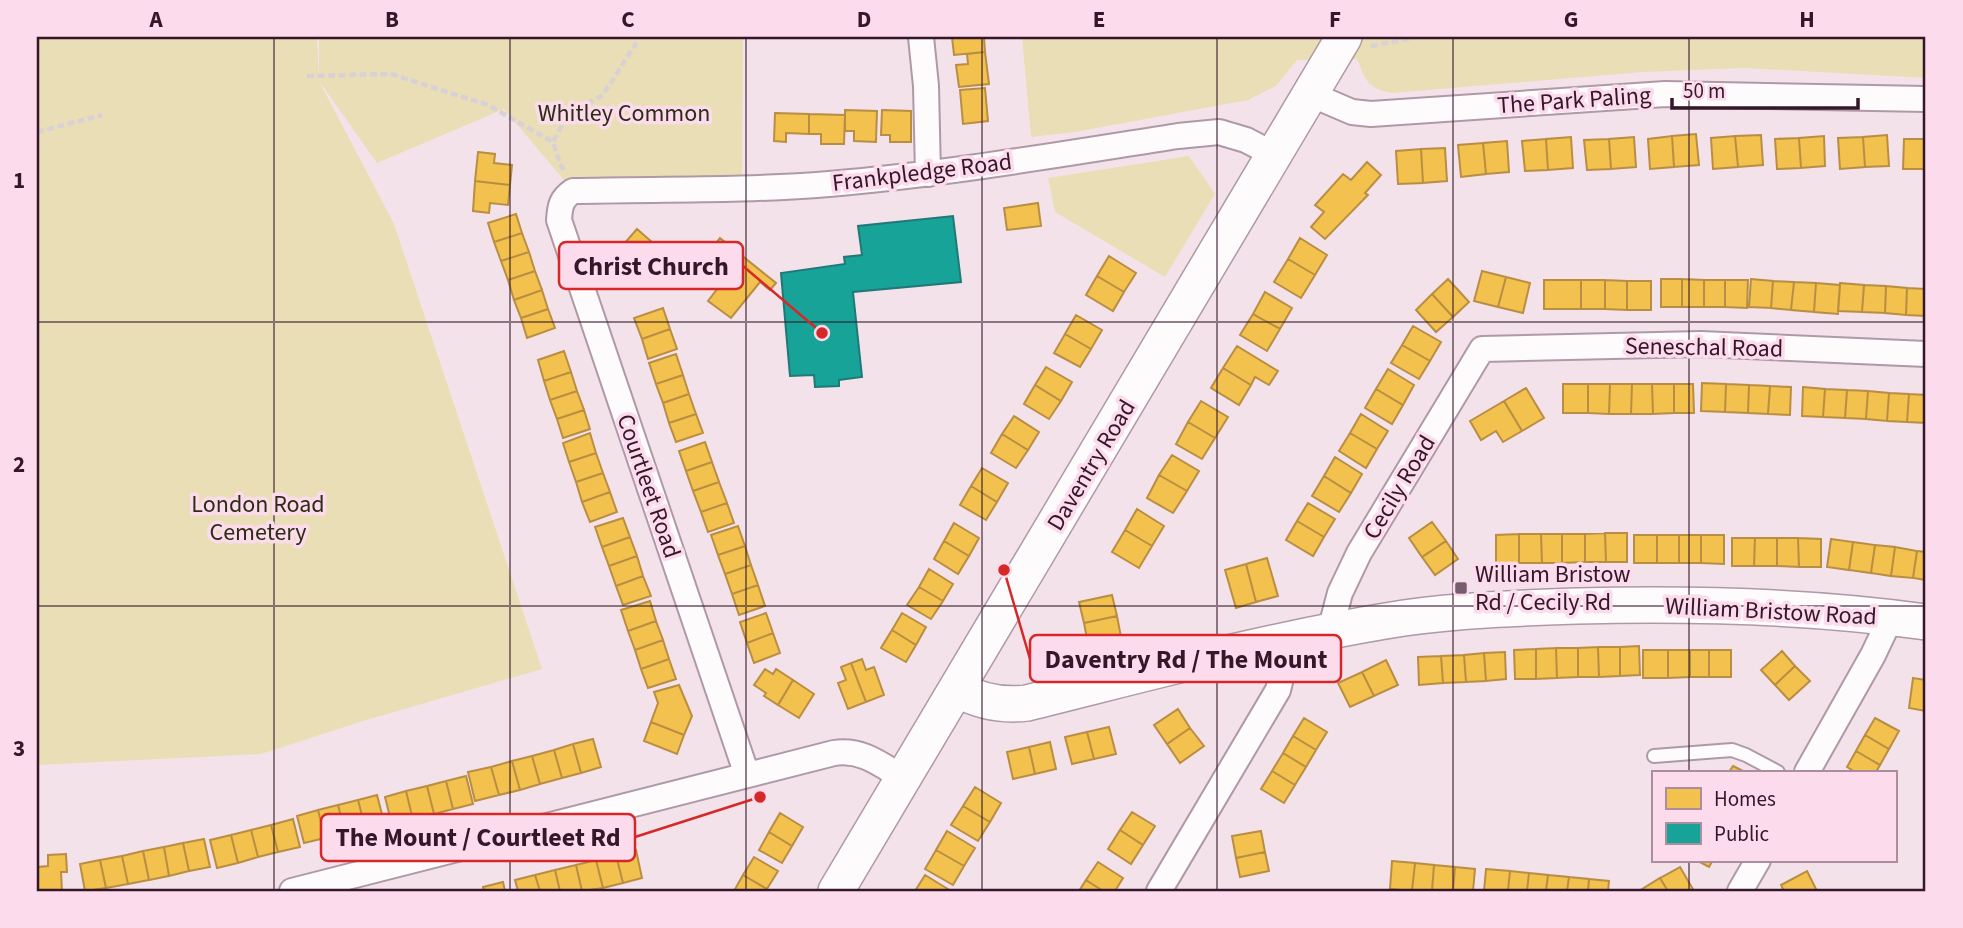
<svg xmlns="http://www.w3.org/2000/svg" width="1963" height="928" viewBox="0 0 1963 928" font-family="'Source Sans 3',sans-serif">
  <style>
    .green { fill: #eadeb6 }
    .homes { fill: #f2c14e; stroke: #b98e43; stroke-width: 2 }
    .public { fill: #17a398; stroke: #207977; stroke-width: 2 }
    .lines { fill: none; stroke-linecap: round; stroke-linejoin: round }
    .lane-casing { stroke: #af99a6; stroke-width: 16 }
    .street-casing { stroke: #af99a6; stroke-width: 28 }
    .secondary-casing { stroke: #af99a6; stroke-width: 38 }
    .path { stroke: #d8d1d5; stroke-width: 4.5; stroke-dasharray: 7 3.5; stroke-linecap: butt }
    .lane { stroke: #fdfbfc; stroke-width: 12 }
    .street { stroke: #fdfbfc; stroke-width: 24 }
    .secondary { stroke: #fdfbfc; stroke-width: 35 }
    .grid { fill: none; stroke: #341729; stroke-width: 2; stroke-opacity: 0.55 }
    .poi-dot { fill: #775e6d; stroke: #fbdbec; stroke-width: 2.5 }
    .labels { text-anchor: middle; stroke-width: 7; stroke-linejoin: round; paint-order: stroke }
    .street-label { font-size: 24px; fill: #341729; stroke: #fbdbec }
    .park-label { font-size: 24px; fill: #2e2c15; stroke: #fbdbec }
    .poi-label { font-size: 24px; fill: #341729; stroke: #fbdbec; text-anchor: start }
    .leader { fill: none; stroke: #d62828; stroke-width: 2.5 }
    .callout-dot { fill: #d62828; stroke: #fbdbec; stroke-width: 2.5 }
    .callout { fill: #fbdbec; stroke: #d62828; stroke-width: 2.5 }
    .callout-label { font-size: 26px; text-anchor: middle; font-weight: bold; fill: #341729 }
    .neatline { fill: none; stroke: #341729; stroke-width: 2.5 }
    .grid-label { font-size: 23px; text-anchor: middle; font-weight: bold; fill: #341729 }
  </style>
  <rect width="100%" height="100%" fill="#f4e2eb"/>
  <path class="green" d="M37,37H317L319,80V37H743L742,188L573,191L504,109L377,163L319,81L394,224L542,669L363,721L261,754L37,765Z
    M1022,37H1926V78L1744,68L1643,72L1392,93C1367,88 1366,81 1357,59L1297,60L1276,86L1248,100L1075,132L1031,137Z
    M1189,156L1215,194L1165,277L1055,212L1048,178Z"/>
  <path class="homes" d="M952,37H984L985,52L954,55Z
    M985,52L989,84L959,87L956,65L968,64L967,54Z
    M985,88L988,121L963,124L960,90Z
    M845,110L877,111L876,142L854,141V131H845Z
    M882,110L911,111V142H890V135H881Z
    M775,113L809,114V134L786,133V142L774,141Z
    M809,114L845,115L844,144H821V134H809Z
    M1696,134L1699,165L1674,167L1672,136Z
    M1761,135L1763,165L1738,167L1735,136Z
    M1887,135L1889,166L1865,167L1863,137Z
    M1672,136L1674,167L1650,169L1648,139Z
    M1735,136L1738,167L1713,169L1711,138Z
    M1824,136L1825,166L1801,168L1799,138Z
    M1571,137L1573,168L1548,170L1546,139Z
    M1634,137L1636,167L1611,169L1609,139Z
    M1863,137L1865,167L1840,169L1838,138Z
    M1799,138L1801,168L1777,169L1775,139Z
    M1546,139L1548,170L1525,171L1522,141Z
    M1609,139L1611,169L1587,170L1584,140Z
    M1904,139H1926V169H1903Z
    M1507,141L1509,172L1486,174L1483,143Z
    M1483,143L1486,174L1461,177L1458,145Z
    M1445,148L1447,181L1423,183L1421,149Z
    M1421,149L1423,183L1398,184L1396,151Z
    M478,152L495,154L494,163L512,165L510,185L475,181Z
    M1367,162L1381,175L1365,193L1368,195L1325,239L1311,227L1324,212L1315,205L1343,174L1351,180Z
    M475,181L510,185L508,205L490,203L489,213L473,211Z
    M1038,203L1041,226L1007,230L1004,208Z
    M516,214L522,233L494,242L488,223Z
    M637,229L660,249L646,265L623,245Z
    M522,233L529,252L501,261L494,242Z
    M720,238L776,283L770,290L760,282L731,318L708,301L724,280L708,254Z
    M1300,238L1327,255L1315,275L1288,259Z
    M529,252L535,271L508,280L501,261Z
    M1109,256L1136,273L1124,292L1097,276Z
    M1288,259L1315,275L1301,298L1274,282Z
    M535,271L542,290L514,300L508,280Z
    M1482,271L1506,277L1498,307L1474,301Z
    M1097,276L1124,292L1113,311L1086,295Z
    M1506,277L1530,283L1523,313L1498,307Z
    M1448,279L1469,302L1453,317L1432,294Z
    M1661,279H1682V307H1661Z
    M1682,279L1704,280V307H1682Z
    M1751,279L1773,281L1771,308L1749,307Z
    M1544,280H1581V309H1544Z
    M1581,280H1605V309H1581Z
    M1605,280L1627,281V310L1605,309Z
    M1704,280H1725V307H1704Z
    M1725,280H1748L1747,308L1725,307Z
    M1627,281H1651V310H1627Z
    M1773,281L1794,282L1791,310L1771,308Z
    M1794,282L1816,283L1814,312L1791,310Z
    M1816,283L1840,285L1838,314L1814,312Z
    M1840,283L1864,285L1862,312L1838,311Z
    M1864,285L1886,286L1885,313L1862,312Z
    M1886,286L1907,288L1906,315L1885,313Z
    M1907,288L1926,289V316L1906,315Z
    M542,290L548,309L521,318L514,300Z
    M1265,292L1292,308L1280,329L1253,314Z
    M1432,294L1453,317L1436,332L1416,310Z
    M663,308L670,329L642,339L634,318Z
    M548,309L555,328L527,338L521,318Z
    M1253,314L1280,329L1267,351L1240,335Z
    M1076,315L1102,330L1091,349L1065,334Z
    M1413,326L1441,342L1430,361L1402,345Z
    M670,329L677,349L648,359L642,339Z
    M1065,334L1091,349L1080,367L1054,353Z
    M1402,345L1430,361L1419,379L1391,363Z
    M1237,346L1278,371L1269,385L1255,377L1251,385L1223,368Z
    M564,351L571,372L544,381L538,360Z
    M676,354L683,375L656,384L649,363Z
    M1046,367L1072,382L1061,401L1035,385Z
    M1223,368L1251,385L1239,405L1211,388Z
    M1388,369L1414,385L1403,405L1376,389Z
    M571,372L577,391L550,400L544,381Z
    M683,375L689,394L663,403L656,384Z
    M1702,383L1726,384L1725,412L1701,411Z
    M1563,384H1588V413H1563Z
    M1588,384H1610L1609,414L1588,413Z
    M1610,384H1632L1631,414H1609Z
    M1632,384H1652L1653,414H1631Z
    M1652,384H1674V413L1653,414Z
    M1674,384H1693L1694,413H1674Z
    M1726,384L1749,385L1748,413L1725,412Z
    M1035,385L1061,401L1049,419L1024,404Z
    M1749,385L1770,386L1768,414L1748,413Z
    M1770,386L1791,387L1790,415L1768,414Z
    M1803,387L1825,389L1823,417L1802,416Z
    M1526,388L1544,418L1522,431L1504,401Z
    M1376,389L1403,405L1392,424L1365,408Z
    M1825,389L1847,390L1845,418L1823,417Z
    M1847,390L1868,391L1866,419L1845,418Z
    M577,391L584,410L557,419L550,400Z
    M1868,391L1889,393L1887,421L1866,419Z
    M1889,393L1909,394L1907,422L1887,421Z
    M689,394L696,414L669,423L663,403Z
    M1909,394L1926,395V423L1907,422Z
    M1201,401L1228,417L1215,438L1188,422Z
    M1504,401L1522,431L1503,442L1496,431L1481,440L1470,421Z
    M584,410L590,429L563,438L557,419Z
    M696,414L703,433L676,442L669,423Z
    M1361,414L1388,431L1377,449L1350,433Z
    M1014,416L1039,432L1028,450L1002,434Z
    M1188,422L1215,438L1202,459L1176,444Z
    M590,433L596,453L569,462L563,443Z
    M1350,433L1377,449L1366,468L1339,451Z
    M1002,434L1028,450L1016,468L991,453Z
    M705,442L712,462L686,471L679,451Z
    M596,453L603,473L576,482L569,462Z
    M1172,455L1199,471L1187,491L1159,475Z
    M1335,457L1362,474L1351,493L1324,476Z
    M712,462L719,482L693,491L686,471Z
    M982,468L1008,483L997,502L971,486Z
    M603,473L610,492L582,502L576,482Z
    M1159,475L1187,491L1173,513L1147,498Z
    M1324,476L1351,493L1339,512L1312,496Z
    M719,482L727,503L701,512L693,491Z
    M971,486L997,502L986,520L960,505Z
    M610,492L617,512L590,522L582,502Z
    M727,503L734,523L708,532L701,512Z
    M1308,503L1335,519L1324,537L1297,521Z
    M1137,509L1164,526L1152,546L1125,530Z
    M623,518L630,537L602,547L595,527Z
    M1297,521L1324,537L1313,556L1286,540Z
    M1432,522L1446,541L1422,557L1409,538Z
    M954,523L979,538L969,556L944,541Z
    M738,526L745,546L718,555L711,535Z
    M1125,530L1152,546L1139,568L1112,552Z
    M1605,533L1606,562H1585V534Z
    M1605,533H1627V562H1606Z
    M1519,534H1541L1542,563H1519Z
    M1519,534V563H1496V535Z
    M1541,534H1562V563H1542Z
    M1562,534H1585V562L1562,563Z
    M1634,535H1657V563H1634Z
    M1657,535H1679V563H1657Z
    M1679,535H1701V563H1679Z
    M1701,535H1724V564L1701,563Z
    M630,537L637,556L609,566L602,547Z
    M1732,538H1755L1754,566H1732Z
    M1755,538H1777V566H1754Z
    M1777,538H1798L1799,567L1777,566Z
    M1798,538L1821,539V567H1799Z
    M1831,539L1853,542L1849,570L1827,567Z
    M944,541L969,556L958,574L934,559Z
    M1446,541L1458,559L1435,575L1422,557Z
    M1853,542L1875,545L1871,573L1849,570Z
    M1875,545L1895,547L1891,576L1871,573Z
    M745,546L751,565L725,574L718,555Z
    M1895,547L1917,551L1913,578L1891,576Z
    M1917,551L1926,552V580L1913,578Z
    M637,556L643,576L616,586L609,566Z
    M1267,558L1278,596L1256,602L1246,564Z
    M1246,564L1256,602L1236,608L1225,570Z
    M751,565L758,585L732,594L725,574Z
    M929,569L953,584L943,601L919,587Z
    M643,576L651,596L623,605L616,586Z
    M758,585L765,606L739,615L732,594Z
    M919,587L943,601L931,619L907,605Z
    M1112,595L1117,616L1084,623L1079,602Z
    M650,601L656,621L628,631L621,610Z
    M766,613L773,633L747,643L740,622Z
    M902,613L926,627L916,645L892,630Z
    M1117,616L1121,637L1088,644L1084,623Z
    M656,621L663,640L635,650L628,631Z
    M892,630L916,645L906,662L881,648Z
    M773,633L780,653L754,663L747,643Z
    M663,640L669,659L641,669L635,650Z
    M1639,646L1640,675L1620,676V647Z
    M1598,647H1620V676L1599,677Z
    M1598,647L1599,677H1578V648Z
    M1556,648L1557,678L1536,679V649Z
    M1556,648H1578V677L1557,678Z
    M1536,649V679H1515L1514,650Z
    M1643,650H1668V678H1643Z
    M1668,650H1690V677L1668,678Z
    M1690,650H1709V677H1690Z
    M1709,650H1731V677H1709Z
    M1782,651L1795,666L1775,685L1761,670Z
    M1505,652L1506,679L1486,681L1484,653Z
    M1484,653L1486,681L1466,682L1464,655Z
    M1464,655L1466,682L1443,683L1441,656Z
    M1441,656L1443,683L1419,685L1418,657Z
    M669,659L676,679L648,688L641,669Z
    M862,659L866,670L874,667L884,695L866,702L851,663Z
    M1386,660L1398,685L1374,696L1362,672Z
    M851,663L866,702L848,709L838,683L846,680L841,667Z
    M1795,666L1810,681L1789,700L1775,685Z
    M765,669L773,674L776,669L793,680L778,705L764,696L766,693L754,685Z
    M1362,672L1374,696L1350,707L1338,683Z
    M1913,678L1926,680V711L1909,708Z
    M793,680L814,694L799,718L778,705Z
    M679,685L692,716L684,735L651,722L658,703L654,692Z
    M1178,709L1190,728L1167,744L1154,725Z
    M1304,718L1327,732L1316,750L1293,736Z
    M1875,718L1899,731L1889,749L1865,735Z
    M651,722L684,735L677,754L644,741Z
    M1109,727L1116,754L1094,759L1087,732Z
    M1190,728L1204,746L1180,763L1167,744Z
    M1087,732L1094,759L1072,764L1065,737Z
    M1865,735L1889,749L1880,765L1856,751Z
    M1293,736L1316,750L1306,767L1283,753Z
    M593,739L601,767L581,773L573,744Z
    M1050,742L1056,769L1035,774L1029,747Z
    M573,744L581,773L562,778L554,750Z
    M1029,747L1035,774L1013,779L1007,752Z
    M554,750L562,778L540,784L532,756Z
    M1856,751L1880,765L1876,772H1855L1847,767Z
    M1283,753L1306,767L1295,785L1272,771Z
    M532,756L540,784L520,790L512,761Z
    M512,761L520,790L499,795L491,767Z
    M1733,766L1745,772H1729Z
    M491,767L499,795L475,801L468,772Z
    M1272,771L1295,785L1284,803L1261,789Z
    M466,776L473,804L453,809L446,781Z
    M446,781L453,809L434,814L427,786Z
    M427,786L434,814L413,820L406,791Z
    M975,787L1001,803L990,822L963,806Z
    M406,791L413,820L392,825L385,797Z
    M377,795L384,822L365,827L358,800Z
    M358,800L365,827L345,832L338,805Z
    M338,805L345,832L325,838L318,810Z
    M963,806L990,822L978,841L951,825Z
    M318,810L325,838L304,843L297,816Z
    M1132,812L1155,826L1143,845L1120,830Z
    M780,813L803,827L792,846L769,832Z
    M293,819L300,847L278,852L271,825Z
    M271,825L278,852L258,857L251,830Z
    M251,830L258,857L238,863L231,835Z
    M1120,830L1143,845L1131,864L1108,849Z
    M947,831L975,848L964,866L936,850Z
    M1261,831L1265,852L1236,858L1232,836Z
    M769,832L792,846L782,863L759,850Z
    M231,835L238,863L217,868L210,840Z
    M204,839L210,867L189,871L183,843Z
    M183,843L189,871L169,876L164,847Z
    M164,847L169,876L149,880L143,851Z
    M636,850L642,878L623,883L616,855Z
    M936,850L964,866L953,885L925,869Z
    M143,851L149,880L128,884L122,856Z
    M1265,852L1269,871L1240,877L1236,858Z
    M66,854L67,872H61L62,891H38V867L48,866V855Z
    M616,855L623,883L603,888L596,860Z
    M122,856L128,884L106,888L100,860Z
    M754,857L778,871L767,889L743,875Z
    M100,860L106,888L85,891L80,864Z
    M596,860L603,888L582,891L576,865Z
    M1696,860H1713L1709,867Z
    M1392,861L1415,863L1412,891L1390,889Z
    M1098,862L1123,878L1115,891H1103L1086,880Z
    M1415,863L1434,865L1432,891H1412Z
    M576,865L582,891H560L555,870Z
    M1434,865L1455,867L1453,891H1432Z
    M1455,867L1475,869L1473,891H1453Z
    M1680,867L1694,891H1668L1660,878Z
    M1486,869L1510,871L1508,891H1484Z
    M555,870L560,891H540L535,875Z
    M1510,871L1529,873L1527,891H1508Z
    M1807,871L1817,891H1784L1781,885Z
    M1529,873L1548,875L1546,891H1527Z
    M535,875L540,891H518L515,880Z
    M743,875L767,889L766,891H734Z
    M925,875L951,891H915Z
    M1548,875L1569,877L1567,891H1546Z
    M1569,877L1589,879L1588,891H1567Z
    M1660,878L1668,891H1639Z
    M1589,879L1609,881L1608,891H1588Z
    M1086,880L1103,891H1079Z
    M503,882L505,891H484L483,887Z"/>
  <path class="public" d="M953,216L961,282L853,292L862,377L839,380V386L815,387L814,375L790,376L781,273L845,264L844,257L862,255L858,226Z"/>
  <g class="lines">
    <g class="lane-casing">
      <path id="lane" d="M1654,756L1732,750L1746,755L1778,772"/>
    </g>
    <g class="street-casing">
      <path id="street" d="M921,37L926,86L928,174
        M1310,94L1352,112L1371,114L1665,94L1926,99
        M1330,631L1340,593L1359,553L1482,349L1701,344L1926,354
        M1807,772L1873,655L1891,617
        M747,775L559,220C560,206 561,199 573,191C658,189 744,191 829,184C946,174 1062,154 1178,136L1219,132L1246,140L1275,155
        M292,891L834,753C862,749 880,764 903,778
        M1159,891L1278,690L1291,638
        M1740,891L1758,860"/>
    </g>
    <g class="secondary-casing">
      <path id="secondary" d="M957,689C980,702 1002,706 1027,703C1152,672 1276,638 1404,618C1461,610 1520,608 1578,606C1694,603 1811,606 1926,622
        M836,891L1344,37"/>
    </g>
    <path class="path" d="M1371,46L1418,37
      M307,76L391,74L488,105L553,142
      M37,132L102,115
      M564,170L560,164L553,142L568,114L603,95L640,37"/>
    <use href="#lane" class="lane"/>
    <use href="#street" class="street"/>
    <use href="#secondary" class="secondary"/>
  </g>
  <path class="grid" d="M274,37V891M510,37V891M746,37V891M982,37V891M1217,37V891M1453,37V891M1689,37V772M37,322H1926M37,606H1926M1689,860V891"/>
  <rect class="poi-dot" x="1454" y="581" width="14" height="14" rx="3.5"/>
  <g class="labels">
    <g class="street-label">
      <text transform="translate(1574 100) rotate(-4)" y="8">The Park Paling</text>
      <text transform="translate(922 172) rotate(-7)" y="8">Frankpledge Road</text>
      <text transform="translate(1704 347) rotate(1)" y="8">Seneschal Road</text>
      <text transform="translate(1091 465) rotate(-59)" y="8">Daventry Road</text>
      <text transform="translate(649 486) rotate(71)" y="8">Courtleet Road</text>
      <text transform="translate(1399 487) rotate(-59)" y="8">Cecily Road</text>
      <text transform="translate(1771 611) rotate(3)" y="8">William Bristow Road</text>
    </g>
    <g class="park-label">
      <text x="624" y="121">Whitley Common</text>
      <text x="258" y="512">London Road<tspan x="258" dy="28">Cemetery</tspan></text>
    </g>
    <g class="poi-label">
      <text x="1475" y="582">William Bristow<tspan x="1475" dy="28">Rd / Cecily Rd</tspan></text>
    </g>
  </g>
  <path class="leader" d="M822 333L743 266M1004 570L1030 659M760 797L635 837"/>
  <g class="callout-dot">
    <circle cx="822" cy="333" r="7"/>
    <circle cx="1004" cy="570" r="7"/>
    <circle cx="760" cy="797" r="7"/>
  </g>
  <g class="callout">
    <rect x="559" y="242" width="184" height="47" rx="7"/>
    <rect x="1030" y="635" width="311" height="47" rx="7"/>
    <rect x="321" y="814" width="314" height="47" rx="7"/>
  </g>
  <g class="callout-label">
    <text x="651" y="275">Christ Church</text>
    <text x="1186" y="668">Daventry Rd / The Mount</text>
    <text x="478" y="846">The Mount / Courtleet Rd</text>
  </g>
  <rect width="1963" height="928" fill="none" stroke="#fbdbec" stroke-width="77"/>
  <rect x="1652" y="771" width="245" height="91" fill="#fbdbec" stroke="#ab8d9e" stroke-width="2"/>
  <rect x="1666" y="788" width="35" height="21" fill="#f2c14e" stroke="#ab8d9e" stroke-width="2"/>
  <text x="1714" y="806" font-size="21" fill="#341729">Homes</text>
  <rect x="1666" y="823" width="35" height="21" fill="#17a398" stroke="#ab8d9e" stroke-width="2"/>
  <text x="1714" y="841" font-size="21" fill="#341729">Public</text>
  <path d="M1672 98v10h186v-10" fill="none" stroke="#341729" stroke-width="3.5"/>
  <text x="1683" y="98" font-size="21" fill="#341729" stroke="#fbdbec" stroke-width="5" paint-order="stroke">50 m</text>
  <rect x="38" y="38" width="1886" height="852" class="neatline"/>
  <g class="grid-label">
    <text x="156" y="27">A</text>
    <text x="392" y="27">B</text>
    <text x="628" y="27">C</text>
    <text x="864" y="27">D</text>
    <text x="1099" y="27">E</text>
    <text x="1335" y="27">F</text>
    <text x="1571" y="27">G</text>
    <text x="1807" y="27">H</text>
    <text x="19" y="188">1</text>
    <text x="19" y="472">2</text>
    <text x="19" y="756">3</text>
  </g>
</svg>
